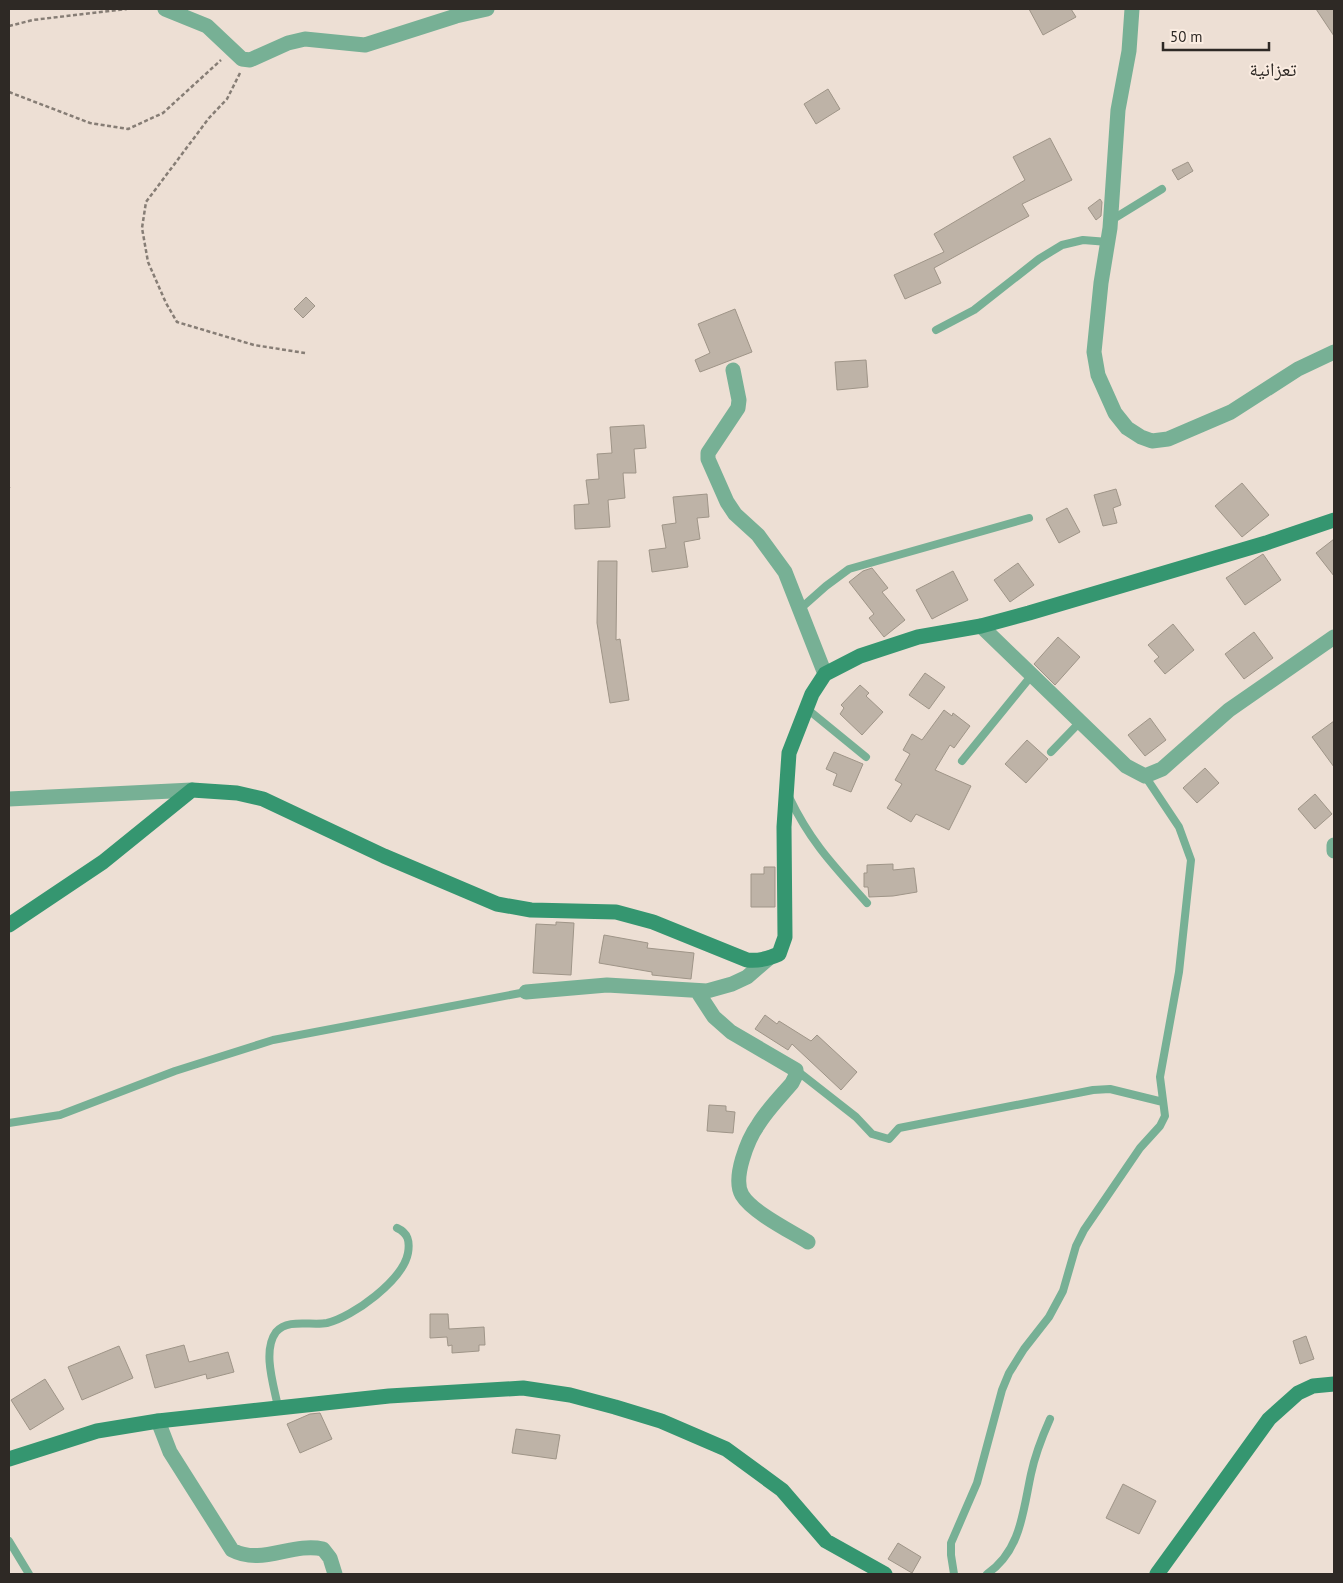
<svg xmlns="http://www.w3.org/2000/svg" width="1343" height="1583" viewBox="0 0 1343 1583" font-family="'PT Sans','Noto Naskh Arabic',sans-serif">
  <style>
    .building { fill: #beb3a7; stroke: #9f9588 }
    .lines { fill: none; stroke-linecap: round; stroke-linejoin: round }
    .path { stroke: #867d75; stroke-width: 2.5; stroke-dasharray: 4 2.5; stroke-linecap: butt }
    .lane { stroke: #77b095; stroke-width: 8 }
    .street { stroke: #77b095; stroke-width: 15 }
    .secondary { stroke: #359670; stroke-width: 15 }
    .labels { text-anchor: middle; stroke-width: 4; stroke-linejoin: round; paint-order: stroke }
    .quarter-label { font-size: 19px; fill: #2e2925; stroke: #faece1 }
  </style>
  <rect width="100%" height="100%" fill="#eddfd4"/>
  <path class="building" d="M1029,9H1071L1076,17L1043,35Z
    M1316,9H1334V36Z
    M828,89L840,109L816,124L804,104Z
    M1050,138L1072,180L1022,204L1029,216L934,268L941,283L905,299L894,275L944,252L934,234L1025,180L1013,157Z
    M1188,162L1193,171L1178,180L1172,170Z
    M1100,199L1102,202L1101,216L1096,220L1088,208Z
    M306,297L315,306L303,318L294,309Z
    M735,309L752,352L700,372L695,360L710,353L698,324Z
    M866,360L868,387L837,390L835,362Z
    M644,425L646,448L634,449L636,473H623L625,498L608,500L610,527L575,529L574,505L589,504L586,480L599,479L597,454L612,453L610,427Z
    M1242,483L1269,515L1242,537L1215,506Z
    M1116,489L1121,505L1113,508L1117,523L1103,526L1094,495Z
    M707,494L709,517L697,518L700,539L684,542L688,567L652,572L649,550L666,548L662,525L676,523L673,497Z
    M1067,508L1080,532L1059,543L1046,519Z
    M1334,539V576L1316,553Z
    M1263,554L1281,580L1245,605L1226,578Z
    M598,561H617L616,640L620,639L629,700L610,703L597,623Z
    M1018,563L1034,585L1010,602L994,580Z
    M872,568L888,588L882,592L905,620L884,637L869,618L874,614L849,582L863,571Z
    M953,571L968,600L932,619L916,590Z
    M1173,624L1194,650L1165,674L1154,661L1159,657L1148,645Z
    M1254,632L1273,658L1244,679L1225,654Z
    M1058,637L1080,657L1055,685L1034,664Z
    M925,673L945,687L929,709L909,695Z
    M860,685L869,693L866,696L883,712L862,735L840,714L844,708L841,705Z
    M944,710L952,716L953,713L970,726L954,748L950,745L935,770L971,786L949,830L916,814L911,822L887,808L902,784L895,780L910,754L903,750L912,734L922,740Z
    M1150,718L1166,740L1145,756L1128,735Z
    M1334,721V767L1312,737Z
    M1027,740L1048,759L1026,783L1005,764Z
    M834,752L863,764L851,792L833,785L837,774L826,769Z
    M1205,768L1219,783L1197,803L1183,788Z
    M1315,794L1332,814L1315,829L1298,809Z
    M893,864V870L914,868L917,892L893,896L869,897L868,887H864V873H867V865Z
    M764,867H775V907H751V874H764Z
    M556,922L574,923L571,975L533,973L536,924L556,925Z
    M604,935L648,943L647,948L694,953L691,979L652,975V972L599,963Z
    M765,1015L777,1024L779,1021L811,1041L817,1035L857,1072L841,1090L792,1044L788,1050L755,1029Z
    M709,1105L726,1106V1111L735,1112L733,1133L707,1131Z
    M430,1314H448L449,1329L484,1327L485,1345H479V1351L452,1353V1345L448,1346L447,1337L430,1338Z
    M1306,1336L1314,1359L1300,1364L1293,1341Z
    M184,1345L189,1362L228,1352L234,1372L207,1379L206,1374L155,1388L146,1355Z
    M119,1346L133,1378L82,1400L68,1367Z
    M45,1379L64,1409L30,1430L11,1400Z
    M320,1413L332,1439L300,1453L287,1424L310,1414Z
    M516,1429L560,1435L556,1459L512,1453Z
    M1123,1484L1156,1501L1139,1534L1106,1518Z
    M898,1543L921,1557L912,1573L888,1559Z"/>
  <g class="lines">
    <path class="path" d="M9,26L33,20L127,9
      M240,73L227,99L209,118L146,202L142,228L148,262L166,303L177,322L254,345L305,353
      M9,92L90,123L128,129L163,113L221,60
      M9,488V487"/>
    <path class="lane" d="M1110,221L1162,189
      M936,330L974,310L1039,259L1062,245L1083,240L1108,242
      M800,609L826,586L849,569L1029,518
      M806,708L866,757
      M1051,752L1080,722
      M962,761L1032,675
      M789,797C811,843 834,866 867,903
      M796,1070L856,1117L872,1134L889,1139L899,1128L1093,1090L1110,1089L1163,1102
      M9,1123L60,1115L175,1071L273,1040L526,992
      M278,1407C274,1386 262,1351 276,1332C288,1318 311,1326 327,1323C353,1317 403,1280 408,1253C410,1241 408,1233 397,1228
      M9,1541L29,1574
      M954,1574L951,1555V1543L977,1483L1002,1390L1009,1373L1024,1349L1049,1317L1063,1291L1076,1246L1084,1230L1140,1148L1160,1126L1165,1116L1160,1077L1179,972L1191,860L1179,827L1145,776
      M987,1574C1021,1551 1023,1511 1031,1474C1035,1455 1042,1437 1050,1419"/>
    <path class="street" d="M165,9L207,26L242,59L250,60L288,43L305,39L365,45L456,16L487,9
      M1132,9L1129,51L1118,110L1110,228L1101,283L1094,352L1098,375L1115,413L1127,428L1141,437L1152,441L1168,439L1231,412L1298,369L1334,352
      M733,370L739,400L738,408L708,453V459L727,502L735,514L758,535L785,572L825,674
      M981,626L1126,766L1145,776L1162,769L1229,710L1334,637
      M9,799L192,790
      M1334,845V851
      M697,991L714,1017L731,1032L796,1070V1075L792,1083C781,1096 767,1110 758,1125C748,1139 732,1178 742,1195C752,1212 790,1231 808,1242
      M526,992L607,985L707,991L732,984L747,977L769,958
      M158,1421L170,1452L232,1550C262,1566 292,1542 323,1549L330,1558L335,1574"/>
    <path class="secondary" d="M9,925L103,862L192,790L237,793L263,799L384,856L497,904L531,910L616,912L653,922L747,960C759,961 767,959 779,954L785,937L784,827L789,753L812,694L825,674L860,656L918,637L981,626L1029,613L1266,543L1334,520
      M9,1459L97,1431L158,1421L389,1396L523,1388L570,1395L615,1407L661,1421L726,1449L782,1490L826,1541L885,1574
      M1157,1574L1269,1419L1298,1393L1313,1386L1334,1384"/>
  </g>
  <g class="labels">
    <g class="quarter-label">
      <text x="1273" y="76">تعزانية</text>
    </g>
  </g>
  <rect width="1343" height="1583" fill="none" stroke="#2e2925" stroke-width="20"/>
  <path d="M1163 42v8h106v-8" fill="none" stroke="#2e2925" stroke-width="2.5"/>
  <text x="1170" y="42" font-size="15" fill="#2e2925" stroke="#faece1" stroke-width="4" paint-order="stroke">50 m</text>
</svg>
